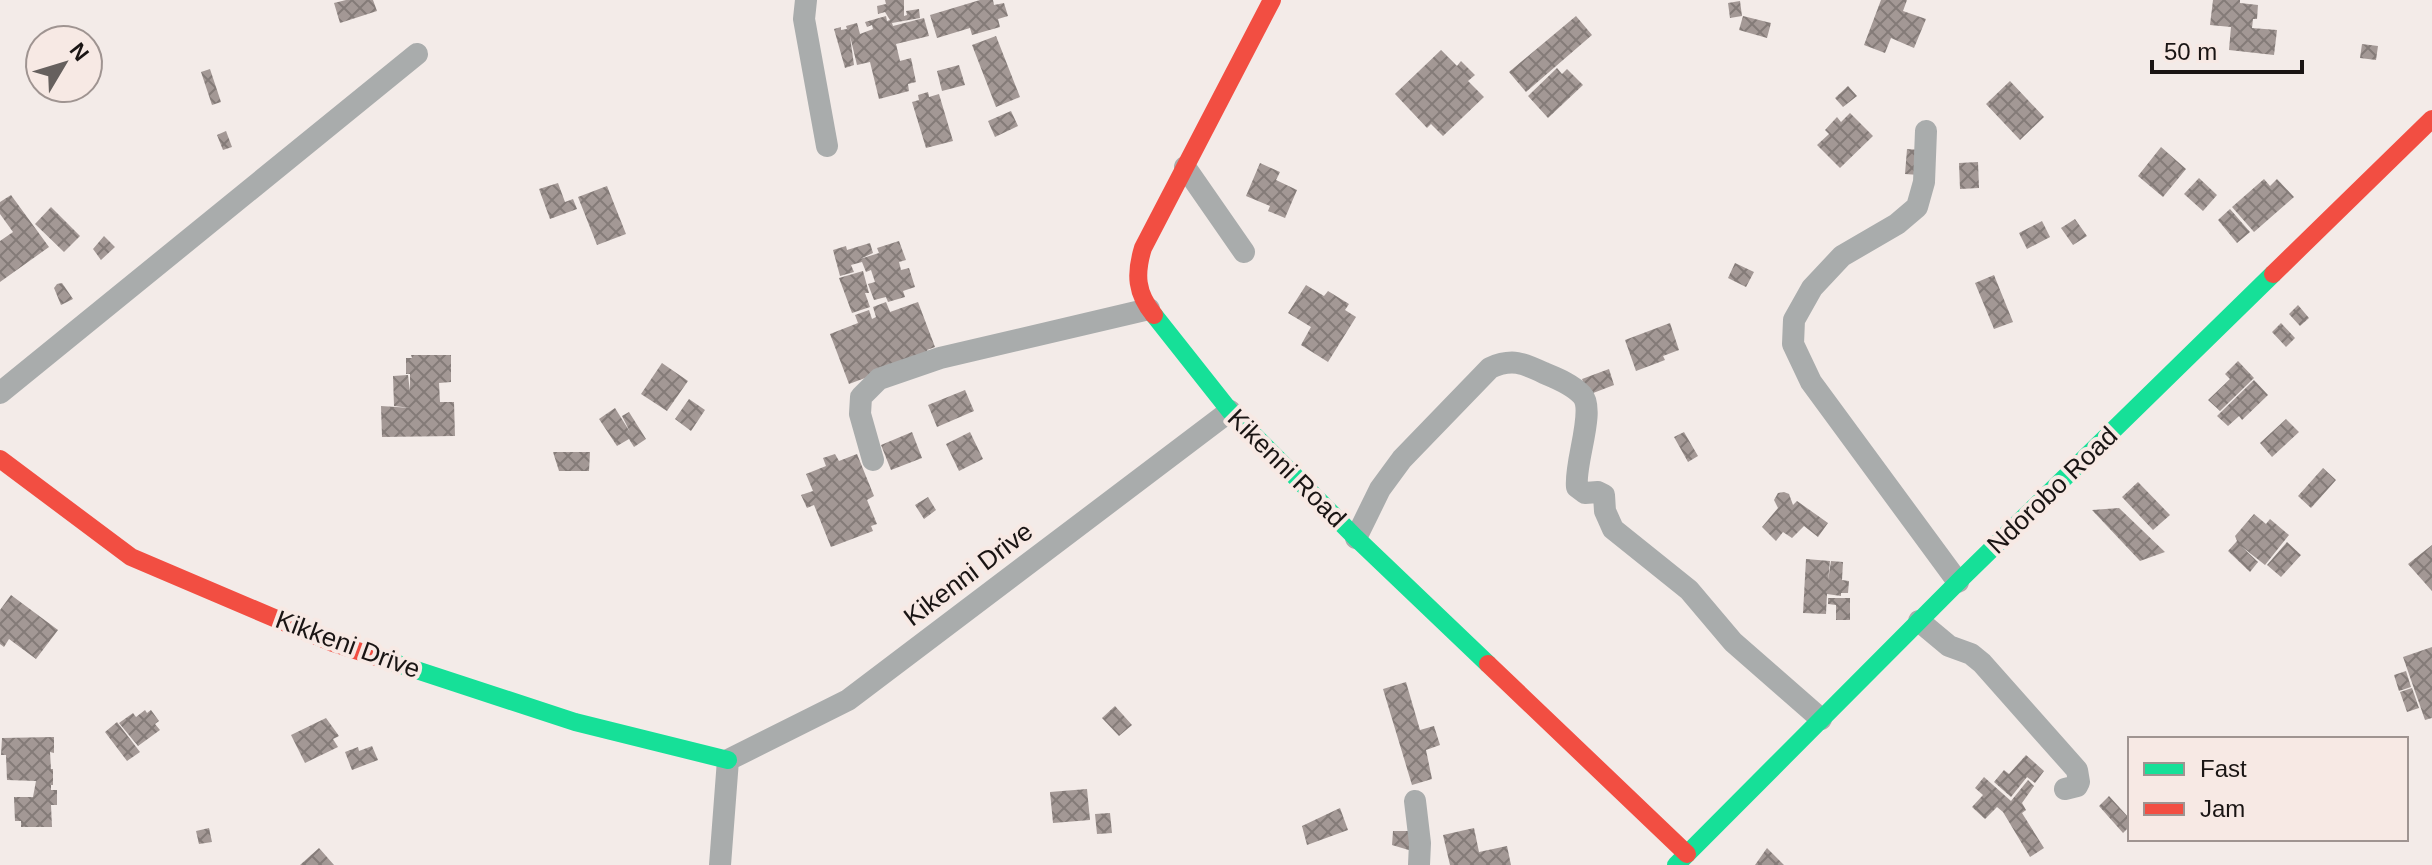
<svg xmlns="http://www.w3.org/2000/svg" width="2432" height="865" viewBox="0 0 2432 865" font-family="Arial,sans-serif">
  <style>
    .building { fill: url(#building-cross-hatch) }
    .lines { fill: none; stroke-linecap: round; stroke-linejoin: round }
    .street { stroke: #a9acac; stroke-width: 22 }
    .fast { stroke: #16e098; stroke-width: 18 }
    .jam { stroke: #f24e42; stroke-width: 18 }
    .labels { text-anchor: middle; stroke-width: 8; stroke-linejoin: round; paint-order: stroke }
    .street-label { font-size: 26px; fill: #1a1514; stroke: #f7e9e4 }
  </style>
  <defs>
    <pattern id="building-cross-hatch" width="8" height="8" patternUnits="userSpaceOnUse" patternTransform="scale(2)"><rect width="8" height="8" fill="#a39895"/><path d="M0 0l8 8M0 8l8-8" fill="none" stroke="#847b78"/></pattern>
  </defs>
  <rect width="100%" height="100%" fill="#f3ebe8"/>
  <path class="building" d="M346,0H373L377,11L340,23L334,3Z
    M885,0H904V16L907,15L906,11L919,9L920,18L892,23L893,26L924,18L929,36L896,44L900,61L911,58L916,82L908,84L909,91L879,99L870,62L857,65L850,36L854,65L845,68L834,29L841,27V30L847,29L846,26L857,23L860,34L873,29L872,25L867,27L865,22L886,16L887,21L890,20L885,12L878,14L877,6L886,4Z
    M980,0H993L994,5L1004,3L1008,16L998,19L1000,27L972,35L970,28L937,38L930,15Z
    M1881,0H1907L1903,11L1926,19L1914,48L1891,38L1885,53L1864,45Z
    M2213,0H2240V3L2258,5L2257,19H2253L2252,28L2277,30L2274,55L2229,50L2231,27L2210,25Z
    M1740,1L1742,16L1730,18L1728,3Z
    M1576,16L1592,35L1526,92L1509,72Z
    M1743,16L1771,23L1767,38L1739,30Z
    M996,36L1020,97L996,107L972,45Z
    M2362,44L2378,46L2376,60L2360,58Z
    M1441,50L1457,66L1461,61L1475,75L1468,81L1484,97L1443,136L1431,124L1427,128L1395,94Z
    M959,65L965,85L942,91L937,71Z
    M1557,68L1562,74L1567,69L1583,85L1548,118L1528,96Z
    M210,69L221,102L212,105L201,72Z
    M2010,81L2044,117L2020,140L1986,104Z
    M1848,86L1857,96L1843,107L1835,98Z
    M928,92L929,97L939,94L953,141L926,148L912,102L919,100L918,95Z
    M1011,111L1018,126L995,137L988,121Z
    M1850,113L1873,136L1840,168L1817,145L1829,134L1825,130L1837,117L1841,122Z
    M226,131L232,147L223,150L217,135Z
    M2161,147L2186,169L2163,197L2138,176Z
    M1907,149L1920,150L1919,175L1905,174Z
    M1978,162L1979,188L1960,189L1959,163Z
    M1260,163L1280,172L1276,180L1297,190L1285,218L1268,211L1270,206L1246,196Z
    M2199,178L2217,195L2203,211L2184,194Z
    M2264,179L2270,186L2277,179L2294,197L2254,232L2232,207Z
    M558,183L565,202L573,199L577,209L550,219L539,189Z
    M607,186L626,234L597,245L578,197Z
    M11,195L49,247L0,282V241L13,232L0,214V202Z
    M51,207L80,236L64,252L35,224Z
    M2230,209L2250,232L2237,243L2218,220Z
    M2075,219L2087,236L2073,245L2061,228Z
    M2042,221L2050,237L2027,249L2019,233Z
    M104,236L115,247L101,260L93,249Z
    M899,241L906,260L899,262L901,270L909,268L915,287L903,291L905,297L888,302L886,297L874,300L868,284L875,282L871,270L866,272L862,262L851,265L854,272L840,276L833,250L846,246L847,250L870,243L873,253L860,259L879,253L877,248Z
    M1735,263L1754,272L1746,287L1728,278Z
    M863,271L869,293H865L870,307L852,313L839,278Z
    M1994,275L2013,322L1994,329L1975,283Z
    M62,283L73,299L61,305L54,288L57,284Z
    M1306,285L1324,296L1328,291L1349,304L1345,310L1356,317L1328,362L1301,345L1311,327L1288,313Z
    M886,302L890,312L918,302L935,347L927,350L929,354L849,384L830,334L858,323L855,315L869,310L872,319L876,317L873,307Z
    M2298,305L2309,318L2300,326L2289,314Z
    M1670,323L1679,350L1663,356L1665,360L1636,371L1625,340Z
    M2281,323L2295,338L2286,347L2272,332Z
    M411,355H451V382L439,383L440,402H454L455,436L382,437L381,406L411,408L394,406L393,376L408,375L410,392V374H406V358H412Z
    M2238,361L2254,378L2220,411L2208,400L2230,379L2225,374Z
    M662,363L688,381L667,411L641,394Z
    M1609,369L1614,385L1588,395L1582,379Z
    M2254,380L2268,395L2242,420L2239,416L2228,426L2217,416Z
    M965,390L974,411L937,427L928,405Z
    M689,399L705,410L691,431L675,419Z
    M615,408L630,432L622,416L629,412L646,439L634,447L629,439L617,446L599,419Z
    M2286,419L2299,432L2272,457L2260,443Z
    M912,432L922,458L891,470L881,445Z
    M970,432L983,459L959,471L946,444Z
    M1684,432L1698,456L1688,462L1674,437Z
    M553,452H590L589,471H559Z
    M835,454L839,461L857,454L874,496L867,500L877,524L871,526L873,531L831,547L814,505L807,508L801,495L813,491L806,474L826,466L823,458Z
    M2323,468L2336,480L2311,508L2298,496Z
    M2138,482L2170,515L2153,530L2122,497Z
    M1784,492L1789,494L1793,505L1797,501L1828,523L1818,537L1804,526L1792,538L1783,532L1776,541L1762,527L1778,508L1774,500L1778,493Z
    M928,497L936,510L924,519L915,505Z
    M2119,508L2165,552L2140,561L2092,510Z
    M2254,514L2266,524L2270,519L2289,535L2265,565L2241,546L2258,562L2250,572L2228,551L2237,541L2235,536Z
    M2287,542L2301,555L2281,577L2267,565Z
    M2432,545V591L2408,564Z
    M1806,559L1830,561L1828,581L1831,561L1843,562L1842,580L1849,581L1848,593H1841V596L1827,594L1826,614L1803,613Z
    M11,595L58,630L36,659L9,639L4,647L0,644V610Z
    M1828,598H1850V620H1836V605L1828,604Z
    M2432,647V718L2425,720L2403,657Z
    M2406,671L2411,687L2399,691L2394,675Z
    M1406,682L1420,730L1434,726L1440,745L1426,750L1432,779L1412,785L1383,689Z
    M2412,688L2419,708L2407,712L2400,692Z
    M1115,706L1132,725L1119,736L1102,718Z
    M145,710L147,713L151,710L159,721L155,724L160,730L138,746L119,723L133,713L136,717Z
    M326,718L339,736L333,739L338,747L305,763L291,735Z
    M117,722L140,752L127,761L105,732Z
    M54,737V753L50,752L51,769H53V785H51V790H57V805H51L52,827H21V821H15L14,797H33L36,781L7,780L6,755H1L2,738Z
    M372,746L378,760L352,770L345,752L358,747L359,751Z
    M2026,755L2044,771L2035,783L2027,777L2011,797L1994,782L2004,770L2009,774Z
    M1984,777L2011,801L2028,780L2034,786L2022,803L2026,810L2022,813L2044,848L2030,857L2003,812L1997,807L1985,819L1972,807L1983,795L1975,788Z
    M1087,789L1090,820L1053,823L1050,792Z
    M2109,796L2130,819V826L2123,833L2099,806Z
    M1340,808L1348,830L1307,845L1302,826Z
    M1110,813L1112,833L1097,834L1095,814Z
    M209,828L212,842L199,844L196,831Z
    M1474,828L1479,852L1507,846L1511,865H1450L1443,835Z
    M1393,831H1409L1412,851L1392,845Z
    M319,848L334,865H300Z
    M1767,848L1784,865H1755Z"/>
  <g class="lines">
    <path class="street" d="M806,0L804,19L827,146
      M1926,131L1924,182L1917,207L1897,224L1842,256L1812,288L1794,320L1793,344L1811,382L1958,582
      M1185,167L1244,252
      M0,393L417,54
      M873,460L860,414L861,397L879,379L940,358L1149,309
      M1356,538L1380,489L1402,459L1490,368C1512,358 1523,363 1544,373C1556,378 1572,384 1582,395C1596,410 1574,463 1577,487L1585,493L1598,492L1604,495L1605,511L1613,529L1689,590L1733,642L1821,719
      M1919,621L1949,646L1971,654L1982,663L2077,770L2079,782L2077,786L2065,789
      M1415,801L1420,843L1419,865
      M720,865L728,760L848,700L1230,411"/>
    <path class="fast" d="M1154,315L1230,411L1356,538L1488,664
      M392,662L575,722L728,760
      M1676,865L1964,576L2273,274"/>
    <path class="jam" d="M2273,274L2432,119
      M1154,315C1136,293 1135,274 1143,248L1272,0
      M0,459L131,557L333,643L392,662
      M1488,664L1687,854"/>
  </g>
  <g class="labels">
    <g class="street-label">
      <text transform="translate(1287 468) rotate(45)" y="9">Kikenni Road</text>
      <text transform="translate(2052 490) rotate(-44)" y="9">Ndorobo Road</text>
      <text transform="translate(968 574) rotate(-37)" y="9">Kikenni Drive</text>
      <text transform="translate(348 644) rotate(20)" y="9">Kikkeni Drive</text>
    </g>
  </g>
  <rect x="2128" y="737" width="280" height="104" fill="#f7e9e4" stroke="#9f9491" stroke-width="2"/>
  <rect x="2144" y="763" width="40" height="12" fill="#16e098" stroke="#9f9491" stroke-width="2"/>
  <text x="2200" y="777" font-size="24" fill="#1a1514">Fast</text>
  <rect x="2144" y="803" width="40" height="12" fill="#f24e42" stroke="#9f9491" stroke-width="2"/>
  <text x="2200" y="817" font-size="24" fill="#1a1514">Jam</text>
  <g transform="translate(64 64) rotate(52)"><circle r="38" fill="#f7e9e4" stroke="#9f9491" stroke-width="2"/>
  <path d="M0-6L14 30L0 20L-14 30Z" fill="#66605e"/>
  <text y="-12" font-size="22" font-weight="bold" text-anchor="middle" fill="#1a1514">N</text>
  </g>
  <path d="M2152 60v12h150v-12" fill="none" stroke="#1a1514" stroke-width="4"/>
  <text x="2164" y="60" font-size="24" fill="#1a1514" stroke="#f7e9e4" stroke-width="6" paint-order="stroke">50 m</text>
</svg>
